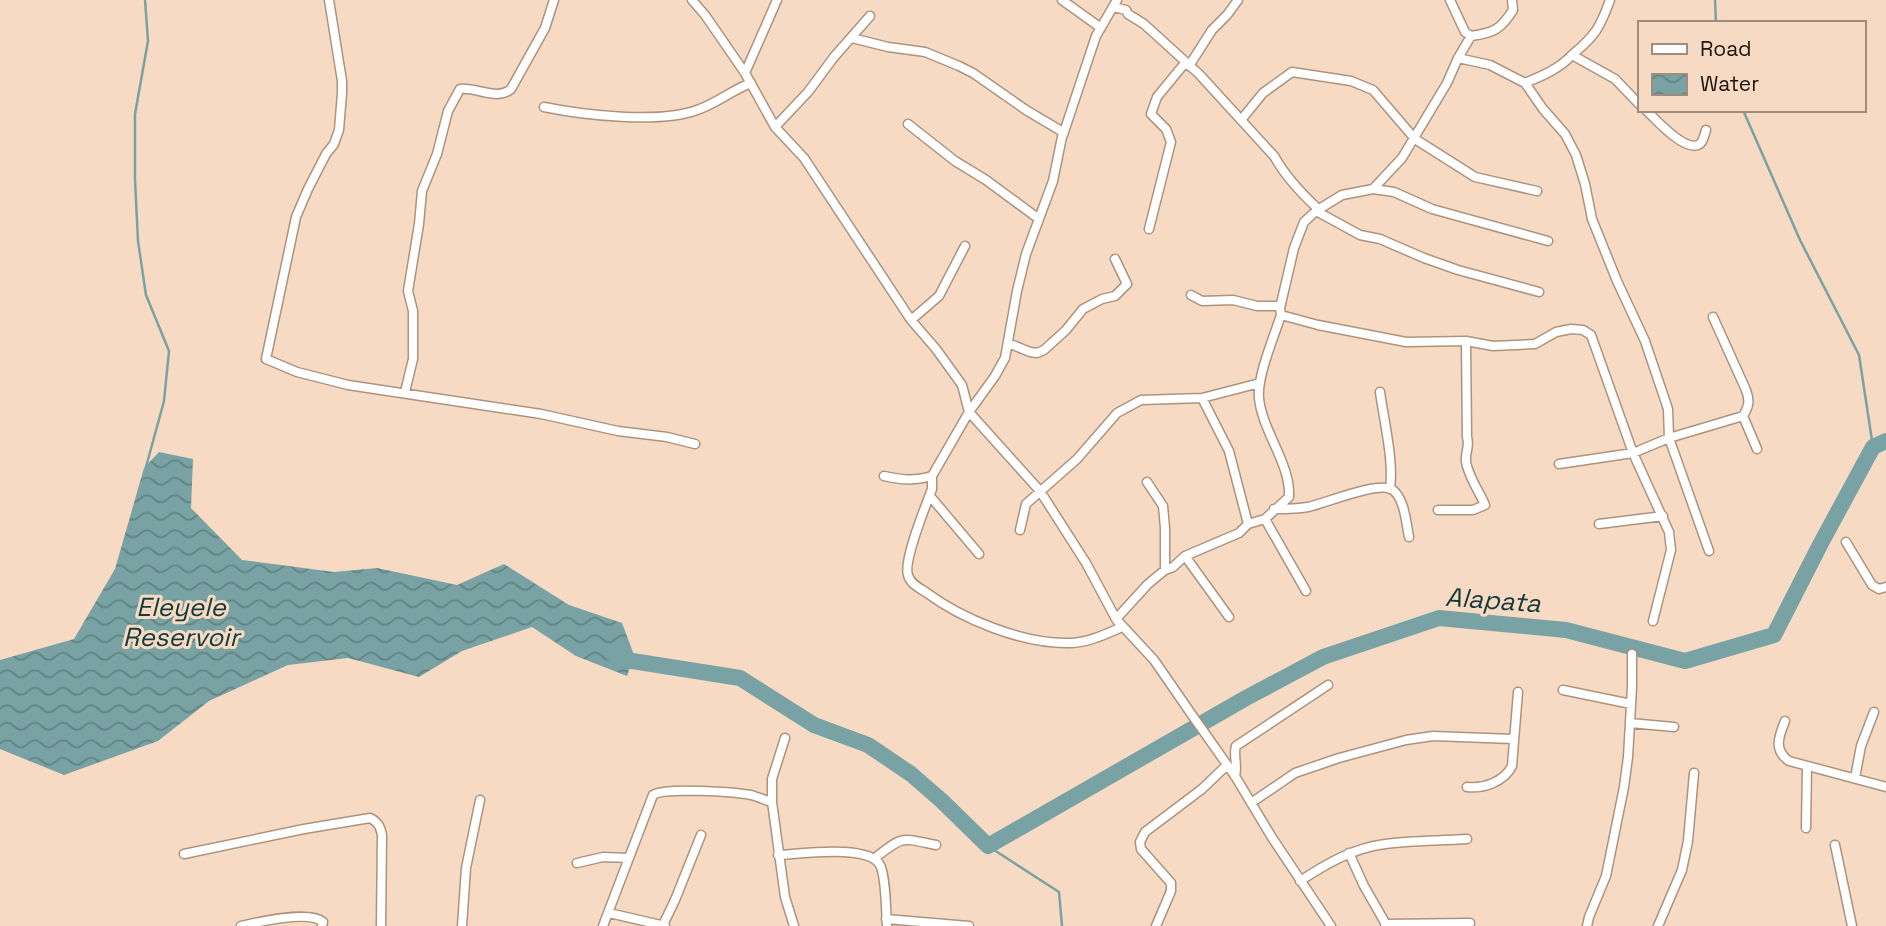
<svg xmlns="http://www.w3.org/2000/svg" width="1886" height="926" viewBox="0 0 1886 926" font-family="'Space Grotesk',sans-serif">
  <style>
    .water { fill: url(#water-waves) }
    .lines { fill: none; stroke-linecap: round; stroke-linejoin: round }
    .stream { stroke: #78a2a3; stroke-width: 2.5 }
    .river { stroke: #78a2a3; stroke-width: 16 }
    .minor-casing { stroke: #ad937d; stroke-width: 11 }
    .minor { stroke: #fff; stroke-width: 8 }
    .labels { text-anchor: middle; stroke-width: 6; stroke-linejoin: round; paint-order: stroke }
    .water-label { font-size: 26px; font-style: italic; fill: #113b3d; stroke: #f7dac3 }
  </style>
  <defs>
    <pattern id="water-waves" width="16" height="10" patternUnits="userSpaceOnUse" patternTransform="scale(1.75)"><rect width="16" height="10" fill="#78a2a3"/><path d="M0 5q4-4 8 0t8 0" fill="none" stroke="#628383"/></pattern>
  </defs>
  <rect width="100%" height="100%" fill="#f7dac3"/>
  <path class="water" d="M159,452L193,459L191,508L242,560L334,572L377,568L457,585L504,564L569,605L622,623L634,655L627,676L576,656L532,627L462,651L419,677L348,658L288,665L209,701L158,741L64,775L0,749V660L74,639L115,569L144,468Z"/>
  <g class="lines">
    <path class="stream" d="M145,0L148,41L135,114V180L138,241L146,295L169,351L164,401L146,467
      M1715,0L1716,23
      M1743,110L1800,240L1859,355L1873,447
      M988,846L1059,892L1062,926"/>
    <path class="river" d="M612,653L626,660L740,678L814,725L868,745L911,774L942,801L988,846L1246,698L1323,657L1439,618L1566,630L1685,661L1774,635L1821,543L1873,447L1886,441"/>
    <g class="minor-casing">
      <path id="minor" d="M329,0L342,81V93L339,130L334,144L326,154L308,189L296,217L266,359L297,372L348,385L541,414L618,431L667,437L695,444
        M692,0L705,15L745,73L775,127L804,158L911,320L936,349L962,385L969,412L1040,491L1086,563L1116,619L1154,660L1192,715L1235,776L1271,836L1331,926
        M1062,0L1101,28
        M1113,7L1126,10L1128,14L1144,24L1199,74L1274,156C1285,176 1299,191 1316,207V211L1360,235L1380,239L1424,258L1458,270L1539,292
        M1471,36C1494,33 1501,29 1513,10L1512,0
        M852,38L888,47L925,52L959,66L973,73L1026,110L1063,132L1053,181L1026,254L1017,291L1005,358L995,376L969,412L932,476V489C926,505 903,561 908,575C910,584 920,588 927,593C962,619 1021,643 1066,643C1085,644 1104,635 1122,627L1116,619L1148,584L1165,570L1173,567L1185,556L1239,533L1248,524L1265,519L1289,497C1291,464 1262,431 1259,398C1257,376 1274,337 1281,315L1280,308L1294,248L1304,222L1316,211L1342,195L1373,189L1402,158L1447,83L1458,58L1471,36L1465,32L1450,0
        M1572,55C1595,36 1600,28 1610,0
        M1458,58L1490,65L1525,83L1543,109L1565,134L1576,155L1585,184L1592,219L1617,281L1645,341L1668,409L1669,438L1633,453L1559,464
        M1189,66L1212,30L1227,15L1238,0
        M745,73L777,0
        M1525,83C1542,76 1559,69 1572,55L1615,79L1639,104
        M544,107C583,115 660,124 697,110C716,104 732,90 751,83
        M1646,110C1655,119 1684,151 1698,145C1703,143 1704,136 1706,130
        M1241,120L1263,93L1292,72L1351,81L1373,90L1415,139L1475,177L1537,191
        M908,124L955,161L986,180L1039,219
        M775,127L808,92L834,57L870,16
        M1063,135L1096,36L1117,0
        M1373,189L1394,192L1432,209L1548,241
        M1149,229L1171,142L1166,129L1151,114L1157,97L1185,63
        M1191,295L1202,301L1233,300L1257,306H1279L1280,308
        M1281,315L1318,325L1406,342L1466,341L1493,346L1535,344L1556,332L1571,329L1583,330L1591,335L1633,453L1669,532L1671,550L1653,621
        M911,320L939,296L965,246
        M1008,343L1030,352L1037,353L1044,350L1066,330L1083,309L1102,299L1115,296L1127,284L1115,259
        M405,392L413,359V311L408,291L419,224L422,191L437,154L448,111L460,89C477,87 497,101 511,89L545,28L554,0
        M1380,392C1384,421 1394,461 1390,489
        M1202,398L1229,451L1248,524
        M1743,416L1757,449
        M884,476C901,480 914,481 932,476
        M1147,482L1163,506L1165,528V570
        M930,496L979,554
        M1274,509C1285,509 1297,509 1308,507C1324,504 1379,480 1393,490C1405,500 1406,523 1409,537
        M1438,510H1473L1485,505C1480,493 1467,474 1466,461C1465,452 1470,447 1467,437L1466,341
        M1265,519L1306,591
        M1599,524L1663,516
        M1020,530L1026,504L1077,459L1117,413L1141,400L1202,398L1260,383
        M1846,542L1872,585L1879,589L1886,587
        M1709,551L1669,438L1743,416C1749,406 1750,401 1746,390L1713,317
        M1185,556L1229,617
        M1563,690L1631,704
        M1785,721C1779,736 1773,750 1789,761L1886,787
        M1630,723L1674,727
        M1235,776C1238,765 1233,755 1236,746L1328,685
        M1855,778L1861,746L1874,712
        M1467,787C1483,789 1504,782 1512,766L1518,692
        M772,802V779L785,738
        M1251,803L1295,773L1339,758L1406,740L1433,736L1513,739
        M1806,828L1807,766
        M1835,845L1852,926
        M1349,853L1364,886L1387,926
        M184,854L304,829L370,818C378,822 380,826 382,835L381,926
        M778,855C800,854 869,844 880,865C886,876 886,912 887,926
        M875,858C904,835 901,838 936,845
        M577,863L603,857L629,858
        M1300,881C1326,864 1353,848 1385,844C1411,840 1440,841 1467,839
        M609,913L665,926
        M886,919L969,926
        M1385,924L1470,923
        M663,925L675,900L701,835
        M241,926C258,922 309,910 323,922L322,926
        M462,926L466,868L480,800
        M603,926L653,795C664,787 734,792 751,795C758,797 765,800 772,802L785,897L794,926
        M1156,926L1171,891V883L1141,849L1140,842L1145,832L1202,789L1227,765
        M1587,926L1589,917L1606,876L1624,787L1628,757L1632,687V654
        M1658,926L1682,870L1688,841L1694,773"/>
    </g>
    <use href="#minor" class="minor"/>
  </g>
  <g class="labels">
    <g class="water-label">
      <text transform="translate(1493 600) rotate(4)" y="9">Alapata</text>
      <text x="181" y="616">Eleyele<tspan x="181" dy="30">Reservoir</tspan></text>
    </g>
  </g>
  <rect x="1638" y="21" width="228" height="91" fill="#f7dac3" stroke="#a18b7a" stroke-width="2"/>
  <rect x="1652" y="44" width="35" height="10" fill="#ffffff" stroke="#a18b7a" stroke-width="2"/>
  <text x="1700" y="56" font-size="21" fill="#1f150d">Road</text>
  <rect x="1652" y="74" width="35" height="21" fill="url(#water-waves)" stroke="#a18b7a" stroke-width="2"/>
  <text x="1700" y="91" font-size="21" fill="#1f150d">Water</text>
</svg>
